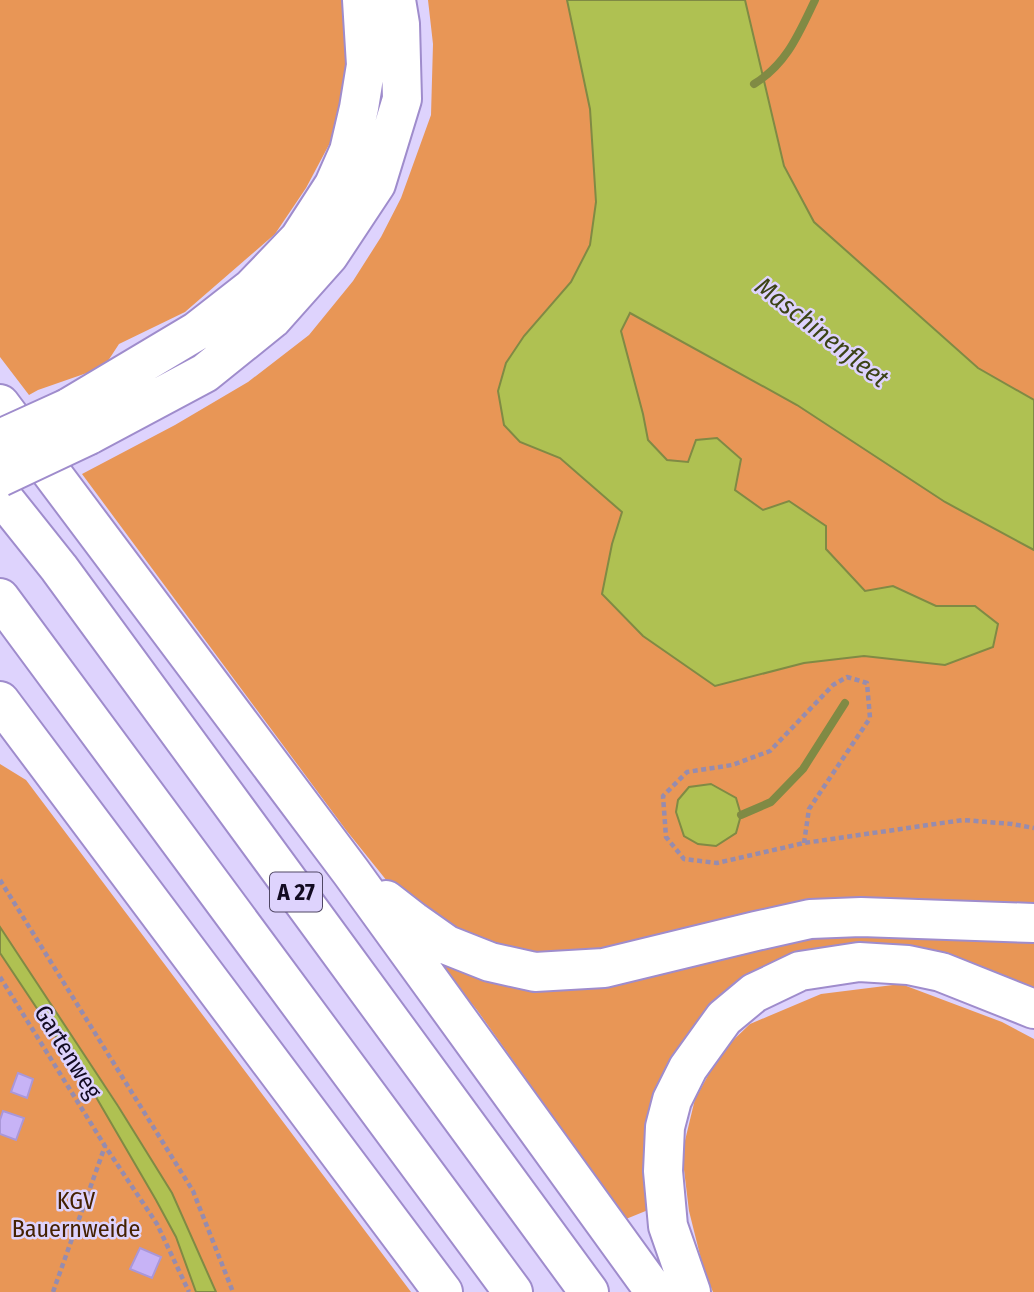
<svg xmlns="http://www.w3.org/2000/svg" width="1034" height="1292" viewBox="0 0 1034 1292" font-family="'Fira Sans Condensed',sans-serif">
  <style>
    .green { fill: #e89656 }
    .water { fill: #afc152; stroke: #808a44; stroke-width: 2 }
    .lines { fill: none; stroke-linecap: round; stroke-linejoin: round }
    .stream { stroke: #808a44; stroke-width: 8 }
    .building { fill: #c7b3f6; stroke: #aa97d8; stroke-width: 2 }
    .motorway-casing { stroke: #9f8ccc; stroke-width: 42 }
    .path { stroke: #968caf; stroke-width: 4.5; stroke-dasharray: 5 3.5; stroke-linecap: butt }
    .motorway { stroke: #fff; stroke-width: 38 }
    .motorway-bridge-casing { stroke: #9f8ccc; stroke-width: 42; stroke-linecap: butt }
    .motorway-bridge { stroke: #fff; stroke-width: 38 }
    .labels { text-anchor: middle; stroke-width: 5; stroke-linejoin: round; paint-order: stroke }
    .shield { fill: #ded3fd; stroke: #504764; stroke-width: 2 }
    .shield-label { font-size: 23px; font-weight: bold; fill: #130b22 }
    .street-label { font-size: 24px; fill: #130b22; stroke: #ded3fd }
    .park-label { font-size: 24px; fill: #442102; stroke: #ded3fd }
    .water-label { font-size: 26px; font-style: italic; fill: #3c4316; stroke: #ded3fd }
  </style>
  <rect width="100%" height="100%" fill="#ded3fd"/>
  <path class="green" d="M0,0H343L350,59L331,141L306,188L275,234L185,312L119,344L104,367L38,390L29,395L0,357Z
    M428,0H567L590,109L596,202L590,245L571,282L524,336L520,442L560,458L622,512L612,544L804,663L864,656L945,665L975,606H936L893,586L865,591L826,549L763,510L735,490L688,462L667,460L648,440L643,414L621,330L630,313L797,405L945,502L1034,550V909L643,946L550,956L471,939L410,903L387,881L346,830L82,474L175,425L248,382L309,335L353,281L381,237L401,198L431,115L433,44Z
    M745,0H1034V400L978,368L814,222L784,166Z
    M0,764L26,780L411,1292H216L172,1193L118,1105L0,927Z
    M849,932L1034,933V995L796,957L740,979L706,1015L680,1045L657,1086L646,1143L653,1208L626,1219L477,1010L428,950L477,968Z
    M0,953L96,1097L156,1200L176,1237L197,1292H0Z
    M901,984L1002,1022L1034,1039V1292H713L704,1271L689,1211L682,1153L695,1099L721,1052L750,1024L821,994Z"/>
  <path class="water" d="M567,0H745L784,166L814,222L978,368L1034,400V550L945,502L797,405L630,313L621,331L643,414L648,440L667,460L688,462L696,440L717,438L741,459L735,490L763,510L789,501L826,526V549L865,591L893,586L936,606H975L998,624L993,647L945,665L864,656L804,663L715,686L643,636L602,594L612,544L622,512L560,458L520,442L504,425L498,391L506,363L524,336L571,282L590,245L596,202L590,109Z
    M711,784L736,798L741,815L736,833L716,846L698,844L684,836L676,812L678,800L689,787Z
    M0,927L118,1106L172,1193L216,1292H196L176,1237L156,1200L96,1097L0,953Z"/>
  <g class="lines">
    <path class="stream" d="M754,84C787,64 799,33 815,0
      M741,815L771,802L803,769L845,703"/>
  </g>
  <path class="building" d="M18,1073L33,1079L27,1098L11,1092Z
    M3,1111L24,1118L16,1140L0,1134V1120Z
    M140,1248L161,1257L152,1278L130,1269Z"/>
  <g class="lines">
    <g class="motorway-casing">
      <path id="motorway" d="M0,404L351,872L655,1292
        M68,408L197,331L252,288L299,239L334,185L349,151L359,108L366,65L362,0
        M89,435L205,373L272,319L329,255L376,184L402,99L400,24L396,0
        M0,494L59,568L589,1292
        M0,598L513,1292
        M0,701L443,1292
        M386,900L413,921L447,945L490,962L535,972L604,968L756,931L810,919L861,917L1034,923
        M691,1292L668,1226L663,1171L665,1127L672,1100L688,1068L724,1018L754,993L800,971L859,962L908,965L941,972L1034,1009"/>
    </g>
    <path class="path" d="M804,843L809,809L870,718L867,683L847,677L833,685L770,751L732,765L687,772L663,796L666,837L684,859L717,863L804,843L963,820L1012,824L1034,828
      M0,880L193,1191L233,1292
      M0,977L105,1146L157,1224L189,1292
      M53,1292L105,1146"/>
    <use href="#motorway" class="motorway"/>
    <g class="motorway-bridge-casing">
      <path id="motorway-bridge" d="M0,439L68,408
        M0,477L89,435"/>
    </g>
    <use href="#motorway-bridge" class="motorway-bridge"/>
  </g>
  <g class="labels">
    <rect class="shield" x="270" y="872.5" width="52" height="39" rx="5"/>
    <g class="shield-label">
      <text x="296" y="900">A 27</text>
    </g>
    <g class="street-label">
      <text transform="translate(68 1052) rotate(58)" y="8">Gartenweg</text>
    </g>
    <g class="park-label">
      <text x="76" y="1209">KGV<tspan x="76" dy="28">Bauernweide</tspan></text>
    </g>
    <g class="water-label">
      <text transform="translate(822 332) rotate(38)" y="9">Maschinenfleet</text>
    </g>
  </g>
</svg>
